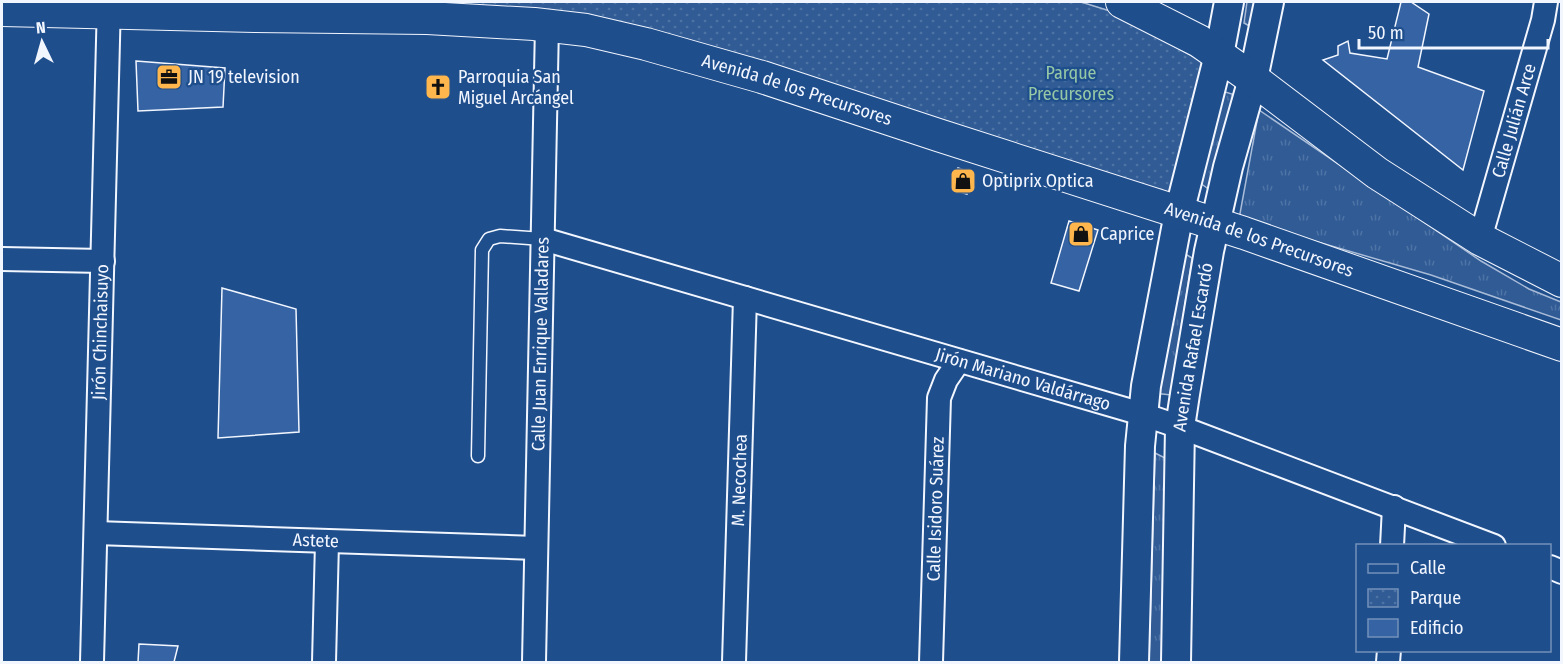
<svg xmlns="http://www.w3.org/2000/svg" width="1563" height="664" viewBox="0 0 1563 664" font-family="'Fira Sans Condensed',sans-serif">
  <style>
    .grass { fill: url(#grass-tufts); stroke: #a8bbd7; stroke-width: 1.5 }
    .park { fill: url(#park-dots); stroke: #a8bbd7; stroke-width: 1.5 }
    .building { fill: #3563a3; stroke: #f2f6ff; stroke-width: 1.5 }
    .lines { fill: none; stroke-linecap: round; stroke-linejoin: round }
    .service-casing { stroke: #f2f6ff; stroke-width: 15 }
    .minor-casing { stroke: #f2f6ff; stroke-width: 26 }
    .tertiary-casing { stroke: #f2f6ff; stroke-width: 32 }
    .secondary-casing { stroke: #f2f6ff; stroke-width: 34 }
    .service { stroke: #1f4e8c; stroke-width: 12 }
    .minor { stroke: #1f4e8c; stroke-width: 22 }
    .tertiary { stroke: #1f4e8c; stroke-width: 28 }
    .secondary { stroke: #1f4e8c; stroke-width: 32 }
    .labels { text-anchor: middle; stroke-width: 4.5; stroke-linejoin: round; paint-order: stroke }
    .park-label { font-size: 18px; fill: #97c8a6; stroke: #1f4e8c }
    .poi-label { font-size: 18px; fill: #f2f6ff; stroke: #1f4e8c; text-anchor: start }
    .street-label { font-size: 18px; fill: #f2f6ff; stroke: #1f4e8c }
  </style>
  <defs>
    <pattern id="grass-tufts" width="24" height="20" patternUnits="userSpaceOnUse" patternTransform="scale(1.5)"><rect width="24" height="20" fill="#305b95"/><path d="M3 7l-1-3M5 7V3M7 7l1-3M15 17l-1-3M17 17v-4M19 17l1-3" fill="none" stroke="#4e73a5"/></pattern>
    <pattern id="park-dots" width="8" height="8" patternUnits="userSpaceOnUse" patternTransform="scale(1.5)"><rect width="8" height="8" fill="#305b95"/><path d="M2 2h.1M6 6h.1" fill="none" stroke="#4e73a5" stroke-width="1.8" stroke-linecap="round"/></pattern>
  </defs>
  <rect width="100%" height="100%" fill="#1f4e8c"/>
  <path class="grass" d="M1247,2H1259L1255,29L1244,23Z
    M1222,91L1232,94L1235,102L1210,190L1200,183Z
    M1259,110L1481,261L1529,289L1561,302V320L1431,275L1239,219Z
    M1182,252L1192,258L1171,395L1154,393Z
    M1155,453L1171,461L1165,662H1149Z"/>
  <path class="park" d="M251,2H1081L1110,11L1203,62L1168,198L570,13Z"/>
  <path class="building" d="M1401,2H1411L1429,14L1418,67L1484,91L1463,170L1323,60L1338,55V46L1348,41L1350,53L1387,59Z
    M136,61L225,68L223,107L138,111Z
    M958,168L973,173L967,194L952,190Z
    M1069,221L1098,230L1079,291L1051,283Z
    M222,288L296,309L299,432L218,438Z
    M139,644L178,646L174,662H138Z"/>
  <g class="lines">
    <g class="service-casing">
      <path id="service" d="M478,456L482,250L489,239L500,236L543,239"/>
    </g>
    <g class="minor-casing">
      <g id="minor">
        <path id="s1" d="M543,239L1142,414L1180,427L1494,546"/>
        <path id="s2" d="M1480,239L1543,20L1546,2"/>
        <path d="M2,259L103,261"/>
        <path id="s3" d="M96,533L536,548"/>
        <path d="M1392,546L1394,507"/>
        <path d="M1550,567L1562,572"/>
        <path id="s4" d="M92,662L109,2"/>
        <path d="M324,662L327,542"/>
        <path id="s5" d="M534,662L547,25"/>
        <path id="s6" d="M734,662L745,298"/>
        <path id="s7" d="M931,662L939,398L946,380L959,361"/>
        <path d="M1388,662L1389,650"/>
      </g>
    </g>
    <g class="tertiary-casing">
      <g id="tertiary">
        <path d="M1134,662L1140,446L1146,386L1179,213L1219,55L1229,2"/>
        <path id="s8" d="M1176,662L1180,427L1185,394L1209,251L1228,167L1253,79L1269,2"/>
      </g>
    </g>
    <g class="secondary-casing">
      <g id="secondary">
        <path d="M1122,2L1199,41L1253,79L1377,173L1480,239L1562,281"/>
        <path id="s9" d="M2,10L255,16L427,18L534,24L586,30L646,44L762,77L938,135L1244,233L1562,345"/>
      </g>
    </g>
    <use href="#service" class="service"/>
    <use href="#minor" class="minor"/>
    <use href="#tertiary" class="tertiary"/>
    <use href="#secondary" class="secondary"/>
  </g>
  <defs>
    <g id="office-square" transform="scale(1.35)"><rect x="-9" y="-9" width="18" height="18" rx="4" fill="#ffb74d" stroke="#1f4e8c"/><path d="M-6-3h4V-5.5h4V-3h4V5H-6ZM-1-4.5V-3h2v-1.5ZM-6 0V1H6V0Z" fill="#111"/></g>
    <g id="church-square" transform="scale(1.35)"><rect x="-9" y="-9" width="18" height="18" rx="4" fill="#ffb74d" stroke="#1f4e8c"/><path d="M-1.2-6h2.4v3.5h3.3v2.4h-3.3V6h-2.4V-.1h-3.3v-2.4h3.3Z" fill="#111"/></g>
    <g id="shop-square" transform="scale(1.35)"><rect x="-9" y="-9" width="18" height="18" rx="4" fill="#ffb74d" stroke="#1f4e8c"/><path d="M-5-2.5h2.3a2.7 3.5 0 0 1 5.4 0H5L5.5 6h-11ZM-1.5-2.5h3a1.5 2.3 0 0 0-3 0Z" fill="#111"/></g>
  </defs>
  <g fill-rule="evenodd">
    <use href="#office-square" x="169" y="77"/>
    <use href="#church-square" x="438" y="87"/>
    <use href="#shop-square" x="963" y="181"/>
    <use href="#shop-square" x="1081" y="234"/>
  </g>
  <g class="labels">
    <g class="park-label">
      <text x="1071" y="79">Parque<tspan x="1071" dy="21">Precursores</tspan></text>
    </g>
    <g class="poi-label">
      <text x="188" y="83">JN 19 television</text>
      <text x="458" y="83">Parroquia San<tspan x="458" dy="21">Miguel Arcángel</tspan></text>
      <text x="982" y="187">Optiprix Optica</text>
      <text x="1100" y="240">Caprice</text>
    </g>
    <g class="street-label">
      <text dy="6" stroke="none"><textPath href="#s9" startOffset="804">Avenida de los Precursores</textPath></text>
      <text dy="6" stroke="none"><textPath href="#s2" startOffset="123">Calle Julián Arce</textPath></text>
      <text dy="6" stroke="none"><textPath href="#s9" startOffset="1290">Avenida de los Precursores</textPath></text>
      <text dy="6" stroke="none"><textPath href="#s4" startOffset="330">Jirón Chinchaisuyo</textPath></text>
      <text dy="6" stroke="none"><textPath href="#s5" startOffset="318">Calle Juan Enrique Valladares</textPath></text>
      <text dy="6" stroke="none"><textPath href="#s8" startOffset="316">Avenida Rafael Escardó</textPath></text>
      <text dy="6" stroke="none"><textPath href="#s1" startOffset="500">Jirón Mariano Valdárrago</textPath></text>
      <text dy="6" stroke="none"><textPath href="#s6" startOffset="182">M. Necochea</textPath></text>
      <text dy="6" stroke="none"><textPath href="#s7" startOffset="153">Calle Isidoro Suárez</textPath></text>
      <text dy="6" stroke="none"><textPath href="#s3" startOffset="220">Astete</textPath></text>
    </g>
  </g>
  <rect width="1563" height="664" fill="none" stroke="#f2f6ff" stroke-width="6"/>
  <rect x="1356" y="544" width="195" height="108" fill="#1f4e8c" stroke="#7391ba" stroke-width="1.5"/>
  <rect x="1368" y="564" width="30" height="9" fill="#1f4e8c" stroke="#7391ba" stroke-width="1.5"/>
  <text x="1410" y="574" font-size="18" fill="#f2f6ff">Calle</text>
  <rect x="1368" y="589" width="30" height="18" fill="url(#park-dots)" stroke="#7391ba" stroke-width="1.5"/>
  <text x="1410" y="604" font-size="18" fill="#f2f6ff">Parque</text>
  <rect x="1368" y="619" width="30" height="18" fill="#3563a3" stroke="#7391ba" stroke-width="1.5"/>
  <text x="1410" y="634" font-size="18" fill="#f2f6ff">Edificio</text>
  <g transform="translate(42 42) rotate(355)" stroke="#1f4e8c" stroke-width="4.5" paint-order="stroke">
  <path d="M0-4.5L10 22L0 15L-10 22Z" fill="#f2f6ff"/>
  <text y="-9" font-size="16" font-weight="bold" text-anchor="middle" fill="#f2f6ff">N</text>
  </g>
  <path d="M1359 39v9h189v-9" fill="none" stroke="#f2f6ff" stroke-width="3"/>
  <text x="1368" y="39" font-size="18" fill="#f2f6ff" stroke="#1f4e8c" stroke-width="4.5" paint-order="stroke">50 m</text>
</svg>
